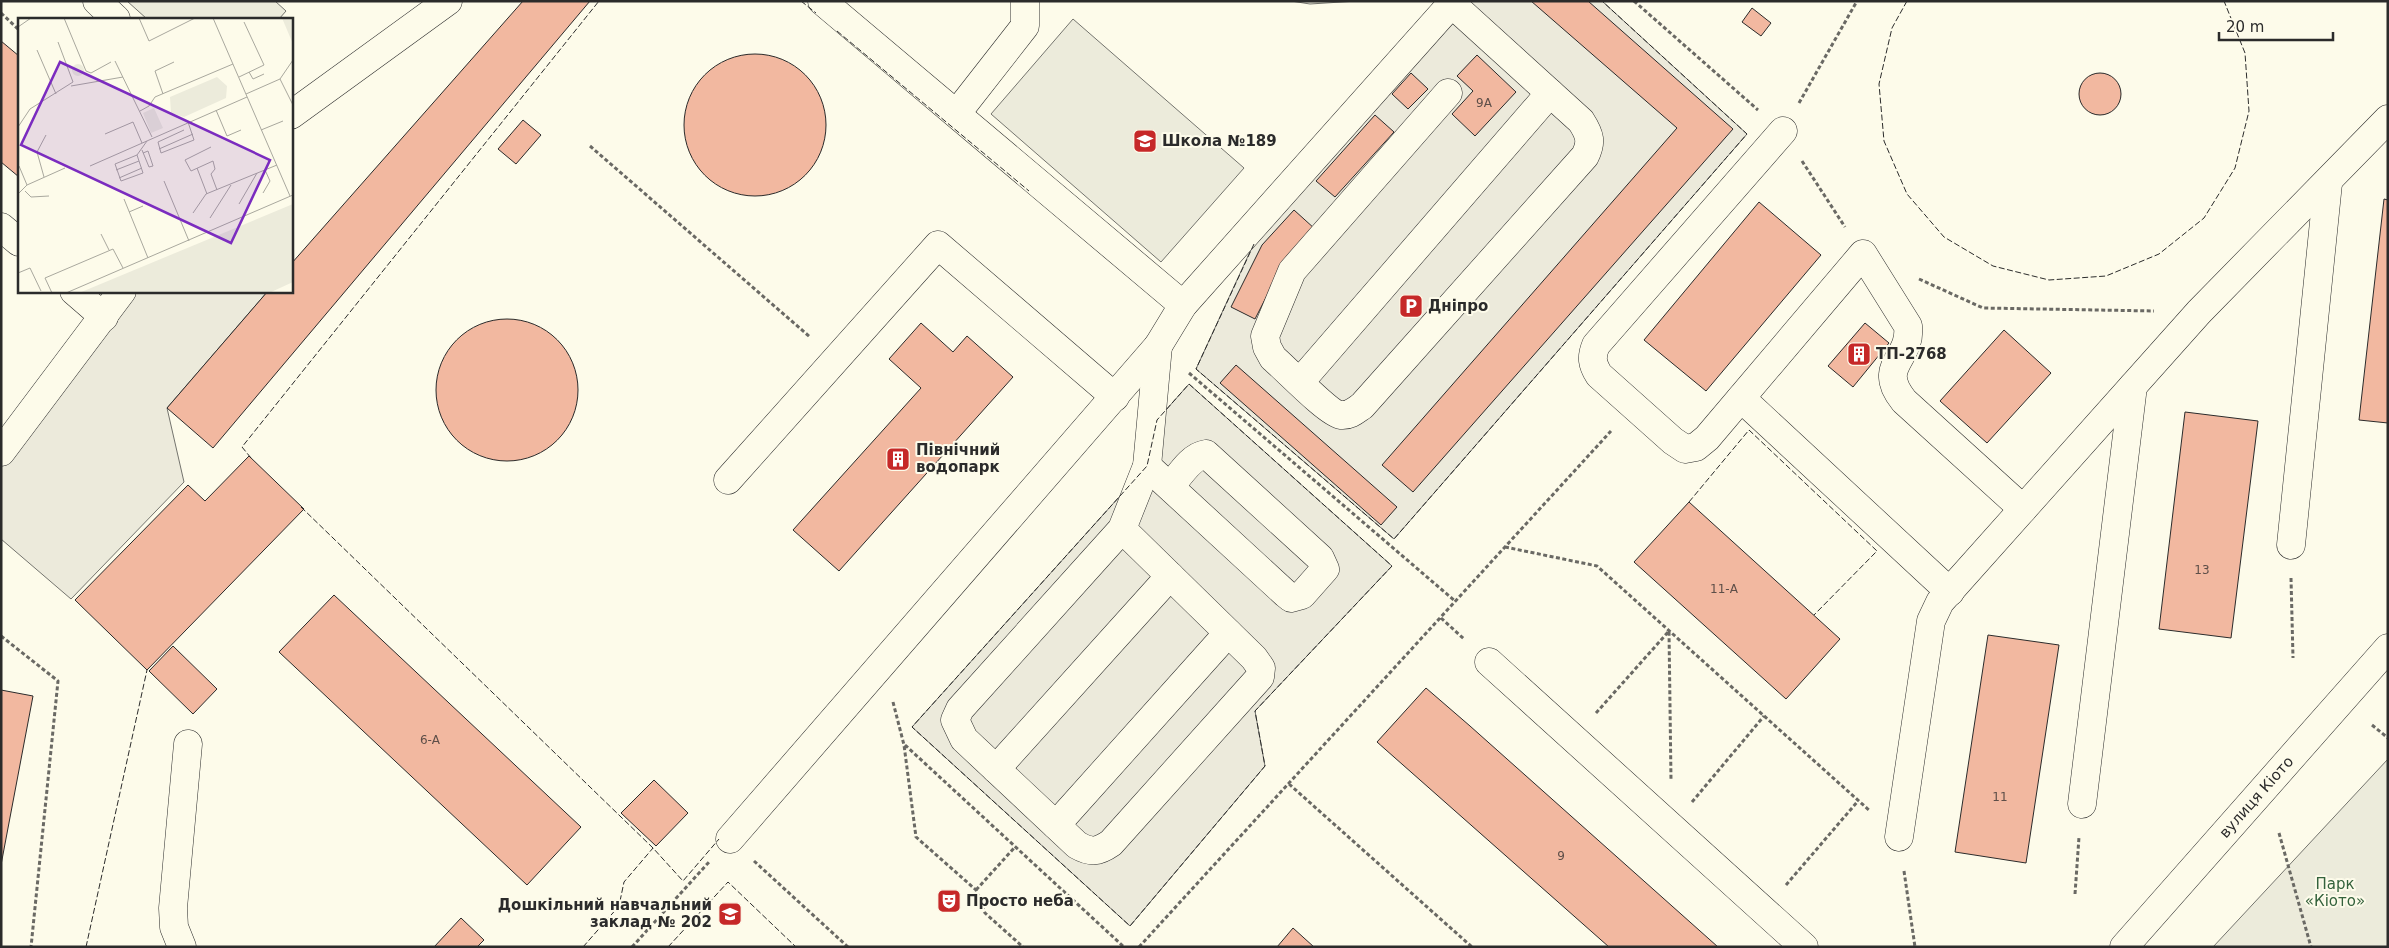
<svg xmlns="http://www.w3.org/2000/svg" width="2389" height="948" viewBox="0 0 2389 948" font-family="'DejaVu Sans',sans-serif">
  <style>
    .green { fill: #ecebdb; stroke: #74746e }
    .parking { fill: #eceadb; stroke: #74746e }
    .building { fill: #f2b8a0; stroke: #2b2b2b }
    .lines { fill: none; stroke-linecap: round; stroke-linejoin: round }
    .minor-casing { stroke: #2b2b2b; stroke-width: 29 }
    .path { stroke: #6a6964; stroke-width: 3; stroke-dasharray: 4 2.5; stroke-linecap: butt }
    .minor { stroke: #fdfbea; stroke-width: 28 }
    .fence { stroke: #2b2b2b; stroke-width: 1; stroke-dasharray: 6 2.5; stroke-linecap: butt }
    .labels { text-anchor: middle; stroke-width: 4; stroke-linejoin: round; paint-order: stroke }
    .number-label { font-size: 12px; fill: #5d4e48 }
    .poi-label { font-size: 15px; font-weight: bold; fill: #2b2b2b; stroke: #fdfbea; text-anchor: start }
    .street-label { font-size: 15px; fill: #2b2b2b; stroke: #fdfbea }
    .park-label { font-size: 15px; fill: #34623c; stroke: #fdfbea }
    .inset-road { fill: none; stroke: #a9a89e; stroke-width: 1 }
    .view { fill: #7b2cbf; fill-opacity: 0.15; stroke: #7b2cbf; stroke-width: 2.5 }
    .inset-edge { fill: none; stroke: #2b2b2b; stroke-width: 2.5 }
  </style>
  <rect width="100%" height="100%" fill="#fdfbea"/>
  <path class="green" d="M127,1H275L286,11L279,19H147Z
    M1291,1H1357L1310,4Z
    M1073,19L1244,168L1161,262L991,114Z
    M2388,758V947H2213L2388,759Z"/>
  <path class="parking" d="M1470,1H1602L1747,134L1394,539L1196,369L1254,243Z
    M130,291H268L167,408L184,482L71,599L1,539V460Z
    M1189,384L1392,566L1255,711L1265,766L1130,926L912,727L1147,466L1157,420Z"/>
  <path class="building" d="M523,1H590L213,448L167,408L268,291H291V264Z
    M1531,1H1588L1733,129L1413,492L1382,465L1677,128Z
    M1752,8L1771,23L1761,36L1742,22Z
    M1,41L19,56V177L1,162Z
    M684 125a71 71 0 1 1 142 0a71 71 0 1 1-142 0Z
    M1477,55L1516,92L1475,136L1452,114L1473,91L1457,76Z
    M1411,73L1428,89L1408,109L1392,94Z
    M2079 94a21 21 0 1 1 42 0a21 21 0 1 1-42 0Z
    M1375,115L1394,132L1335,197L1316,181Z
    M523,120L541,135L516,164L498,149Z
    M2384,199L2388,200V423L2359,420Z
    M1759,202L1821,255L1706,391L1644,340Z
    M1294,210L1315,229L1282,266L1255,319L1231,307L1262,245Z
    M436 390a71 71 0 1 1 142 0a71 71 0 1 1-142 0Z
    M921,323L953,352L967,336L1013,377L839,571L793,530L921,388L889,359Z
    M1865,323L1889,343L1853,387L1828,366Z
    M2004,330L2051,373L1987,443L1940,401Z
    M1236,365L1397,507L1381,525L1220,383Z
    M2185,412L2258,421L2231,638L2159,629Z
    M249,456L304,509L147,670L75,600L188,485L205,501Z
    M1689,502L1840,639L1786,699L1634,562Z
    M334,595L581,827L527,885L279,652Z
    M1988,635L2059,645L2026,863L1955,852Z
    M173,646L217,689L193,714L149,671Z
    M1426,688L1470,726L1718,947H1609L1377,742Z
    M1,690L33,696L1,865Z
    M654,780L688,813L656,846L621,813Z
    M461,918L484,940L477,947H434Z
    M1293,928L1314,947H1277Z"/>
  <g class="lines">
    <g class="minor-casing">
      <g id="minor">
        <path d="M97,1L116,19"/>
        <path d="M822,1L1183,305"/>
        <path d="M1448,93L1292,271L1265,336L1267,347L1273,358C1285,368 1329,414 1341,415C1350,416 1356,410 1362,406L1585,156C1592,142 1590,135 1581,121L1452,4"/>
        <path d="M957,113L1025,26V1"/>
        <path d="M291,115L448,1"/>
        <path d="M1783,131L1596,345C1591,357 1592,364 1599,375L1673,441L1685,449L1696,447L1707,438L1863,254L1908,326C1912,360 1875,365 1904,401L2023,509"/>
        <path d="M1,227L19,242"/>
        <path d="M74,291L104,317"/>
        <path d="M1300,382L1550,93"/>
        <path d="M1741,398L1950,592"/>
        <path d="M1,452L122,291"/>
        <path d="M1147,466L1286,594L1291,598L1302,595L1325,569L1320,558L1206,454C1191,456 1180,475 1170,487"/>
        <path d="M728,480L938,245L1115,397"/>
        <path d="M1122,529L960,709L955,720L964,739L1077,845C1091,853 1098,852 1111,843L1260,677L1261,668L1254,658L1122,529L1147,466L1158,346"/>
        <path d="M2291,545L2328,183"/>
        <path d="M1489,662L1804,947"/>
        <path d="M996,769L1170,576"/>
        <path d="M2082,804L2133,386"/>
        <path d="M1056,825L1228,633"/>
        <path d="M1899,837L1931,621L1940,602L2199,312L2388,119"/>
        <path d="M730,839L1158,346L1183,305L1454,1"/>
        <path d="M182,947L174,927L173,908L188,744"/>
        <path id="s1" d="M2124,947L2388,648"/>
      </g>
    </g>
    <path class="path" d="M1634,1L1758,110
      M1,13L19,30
      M1799,103L1857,1
      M590,146L810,337
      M1802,161L1845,227
      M1919,279L1983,308L2154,311
      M1189,373L1455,601
      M1505,547L1597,566L1870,811
      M2291,578L2293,658
      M1441,618L1464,639
      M1,636L58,681L31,947
      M893,702L904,745L916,837L976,890L985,913L1023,947
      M1596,713L1669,631L1671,780
      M2372,725L2388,738
      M905,745L1124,947
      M1289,784L1472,947
      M1692,802L1764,716
      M2279,833L2311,947
      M754,861L848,947
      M1904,871L1915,947
      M1786,885L1858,801
      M976,890L1015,847
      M2075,894L2079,837
      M632,947L709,862
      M1139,947L1611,431"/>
    <use href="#minor" class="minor"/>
    <path class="fence" d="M801,1L816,13
      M1907,1L1892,28L1879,84L1884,141L1907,194L1944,237L1993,266L2049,280L2106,276L2159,254L2204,218L2235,168L2249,111L2245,53L2224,1
      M837,31L1029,191
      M1254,244L1196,369L1394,539L1747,134L1602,1
      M1189,384L1392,566L1255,711L1265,766L1130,926L912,727L1147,466L1157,420Z
      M251,458L242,447L599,1
      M1689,502L1749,430L1877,551L1814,615
      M301,507L653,848L683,881L719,839
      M86,947L147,670
      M583,947L619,906L624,882L653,848
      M668,947L728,882L796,947"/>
  </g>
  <defs>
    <g id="school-square" transform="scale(1.25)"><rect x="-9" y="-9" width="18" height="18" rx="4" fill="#c62828" stroke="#fdfbea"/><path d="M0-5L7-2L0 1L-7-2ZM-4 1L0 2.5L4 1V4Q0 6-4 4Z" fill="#fff"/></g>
    <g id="parking-square" transform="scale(1.25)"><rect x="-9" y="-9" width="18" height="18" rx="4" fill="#c62828" stroke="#fdfbea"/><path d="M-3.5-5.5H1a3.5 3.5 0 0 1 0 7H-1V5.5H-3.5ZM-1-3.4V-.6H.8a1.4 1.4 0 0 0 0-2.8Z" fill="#fff"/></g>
    <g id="building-square" transform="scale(1.25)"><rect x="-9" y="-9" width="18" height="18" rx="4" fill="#c62828" stroke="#fdfbea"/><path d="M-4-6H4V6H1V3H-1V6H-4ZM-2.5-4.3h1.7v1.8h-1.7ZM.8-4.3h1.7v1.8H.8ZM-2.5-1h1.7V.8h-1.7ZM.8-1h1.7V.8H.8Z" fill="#fff"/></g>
    <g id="theatre-square" transform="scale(1.25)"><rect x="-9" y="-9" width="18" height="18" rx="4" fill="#c62828" stroke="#fdfbea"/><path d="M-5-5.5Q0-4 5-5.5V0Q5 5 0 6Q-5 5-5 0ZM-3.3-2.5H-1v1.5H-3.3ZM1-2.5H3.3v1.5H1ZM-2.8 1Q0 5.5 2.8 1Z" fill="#fff"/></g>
  </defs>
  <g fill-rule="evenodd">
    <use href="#school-square" x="1145" y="141"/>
    <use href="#parking-square" x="1411" y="306"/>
    <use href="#building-square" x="1859" y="354"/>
    <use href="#building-square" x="898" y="459"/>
    <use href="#theatre-square" x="949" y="901"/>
    <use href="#school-square" x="730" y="914"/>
  </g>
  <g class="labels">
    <g class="number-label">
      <text x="1484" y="107">9А</text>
      <text x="2202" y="574">13</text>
      <text x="1724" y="593">11-А</text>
      <text x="430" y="744">6-А</text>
      <text x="2000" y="801">11</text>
      <text x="1561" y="860">9</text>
    </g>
    <g class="poi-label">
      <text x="1162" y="146">Школа №189</text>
      <text x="1428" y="311">Дніпро</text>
      <text x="1876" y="359">ТП-2768</text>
      <text x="916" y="455">Північний<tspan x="916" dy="17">водопарк</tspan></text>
      <text x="966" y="906">Просто неба</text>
      <text x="712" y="910" text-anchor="end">Дошкільний навчальний<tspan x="712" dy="17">заклад № 202</tspan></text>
    </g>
    <g class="street-label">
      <text dy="5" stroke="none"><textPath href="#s1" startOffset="200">вулиця Кіото</textPath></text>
    </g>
    <g class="park-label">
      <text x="2335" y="889">Парк<tspan x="2335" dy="17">«Кіото»</tspan></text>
    </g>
  </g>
  <g transform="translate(18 18)">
    <rect width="275" height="275" fill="#fdfbea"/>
    <path d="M264,0H275V26ZM54 52a6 6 0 1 1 12 0a6 6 0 1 1-12 0ZM199,59L209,68L208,80L166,99L153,95L152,79ZM136,90L145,110L133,115L125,95ZM275,186V264L251,275H61Z" fill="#ecebdb"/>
    <path class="inset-road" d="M46,0L68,53L73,55L93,44M121,0L131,23L177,0M195,0L272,178M0,9L13,0M19,32L38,76M97,43L134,119M231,54L235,61L246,56M221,59L246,47L226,4M262,61L275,87M53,68L105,59M145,76L137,53L156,44M228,76L262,61L275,42M198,92L209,118L223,112M122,93L131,88L137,79L215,46M0,109L12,91L55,64L40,24M166,112L140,124L143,135L176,122L170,104M243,112L265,103M87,116L115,104L124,125M193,129L167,142L173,153L195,143L197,151L193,156L199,172M141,131L175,116M124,132L131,149L135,148L130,133L125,135M119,137L97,146L103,163L125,155L119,137L129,123M1,148L9,167M72,148L229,79M179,150L189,176M98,152L121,143M26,159L19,134L28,117M101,160L124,150M146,163L171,223M7,173L13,179L31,178M245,175L252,163L247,152M0,176L9,167L47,150M106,181L130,240M221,186L239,155M111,194L125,188M175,195L188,176L259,147M192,200L213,167M83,216L91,232M0,255L12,250L23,273M34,275L27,260L95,231L105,250M48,275L275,177"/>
    <path class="view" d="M42,44L252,142L213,225L3,127Z"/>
    <rect width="275" height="275" class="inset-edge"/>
  </g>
  <rect width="2389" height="948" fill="none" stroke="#2b2b2b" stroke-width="5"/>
  <path d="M2219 32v8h114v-8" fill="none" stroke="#2b2b2b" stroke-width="2.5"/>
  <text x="2226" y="32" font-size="15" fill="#2b2b2b" stroke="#fdfbea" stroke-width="4" paint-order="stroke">20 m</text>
</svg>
